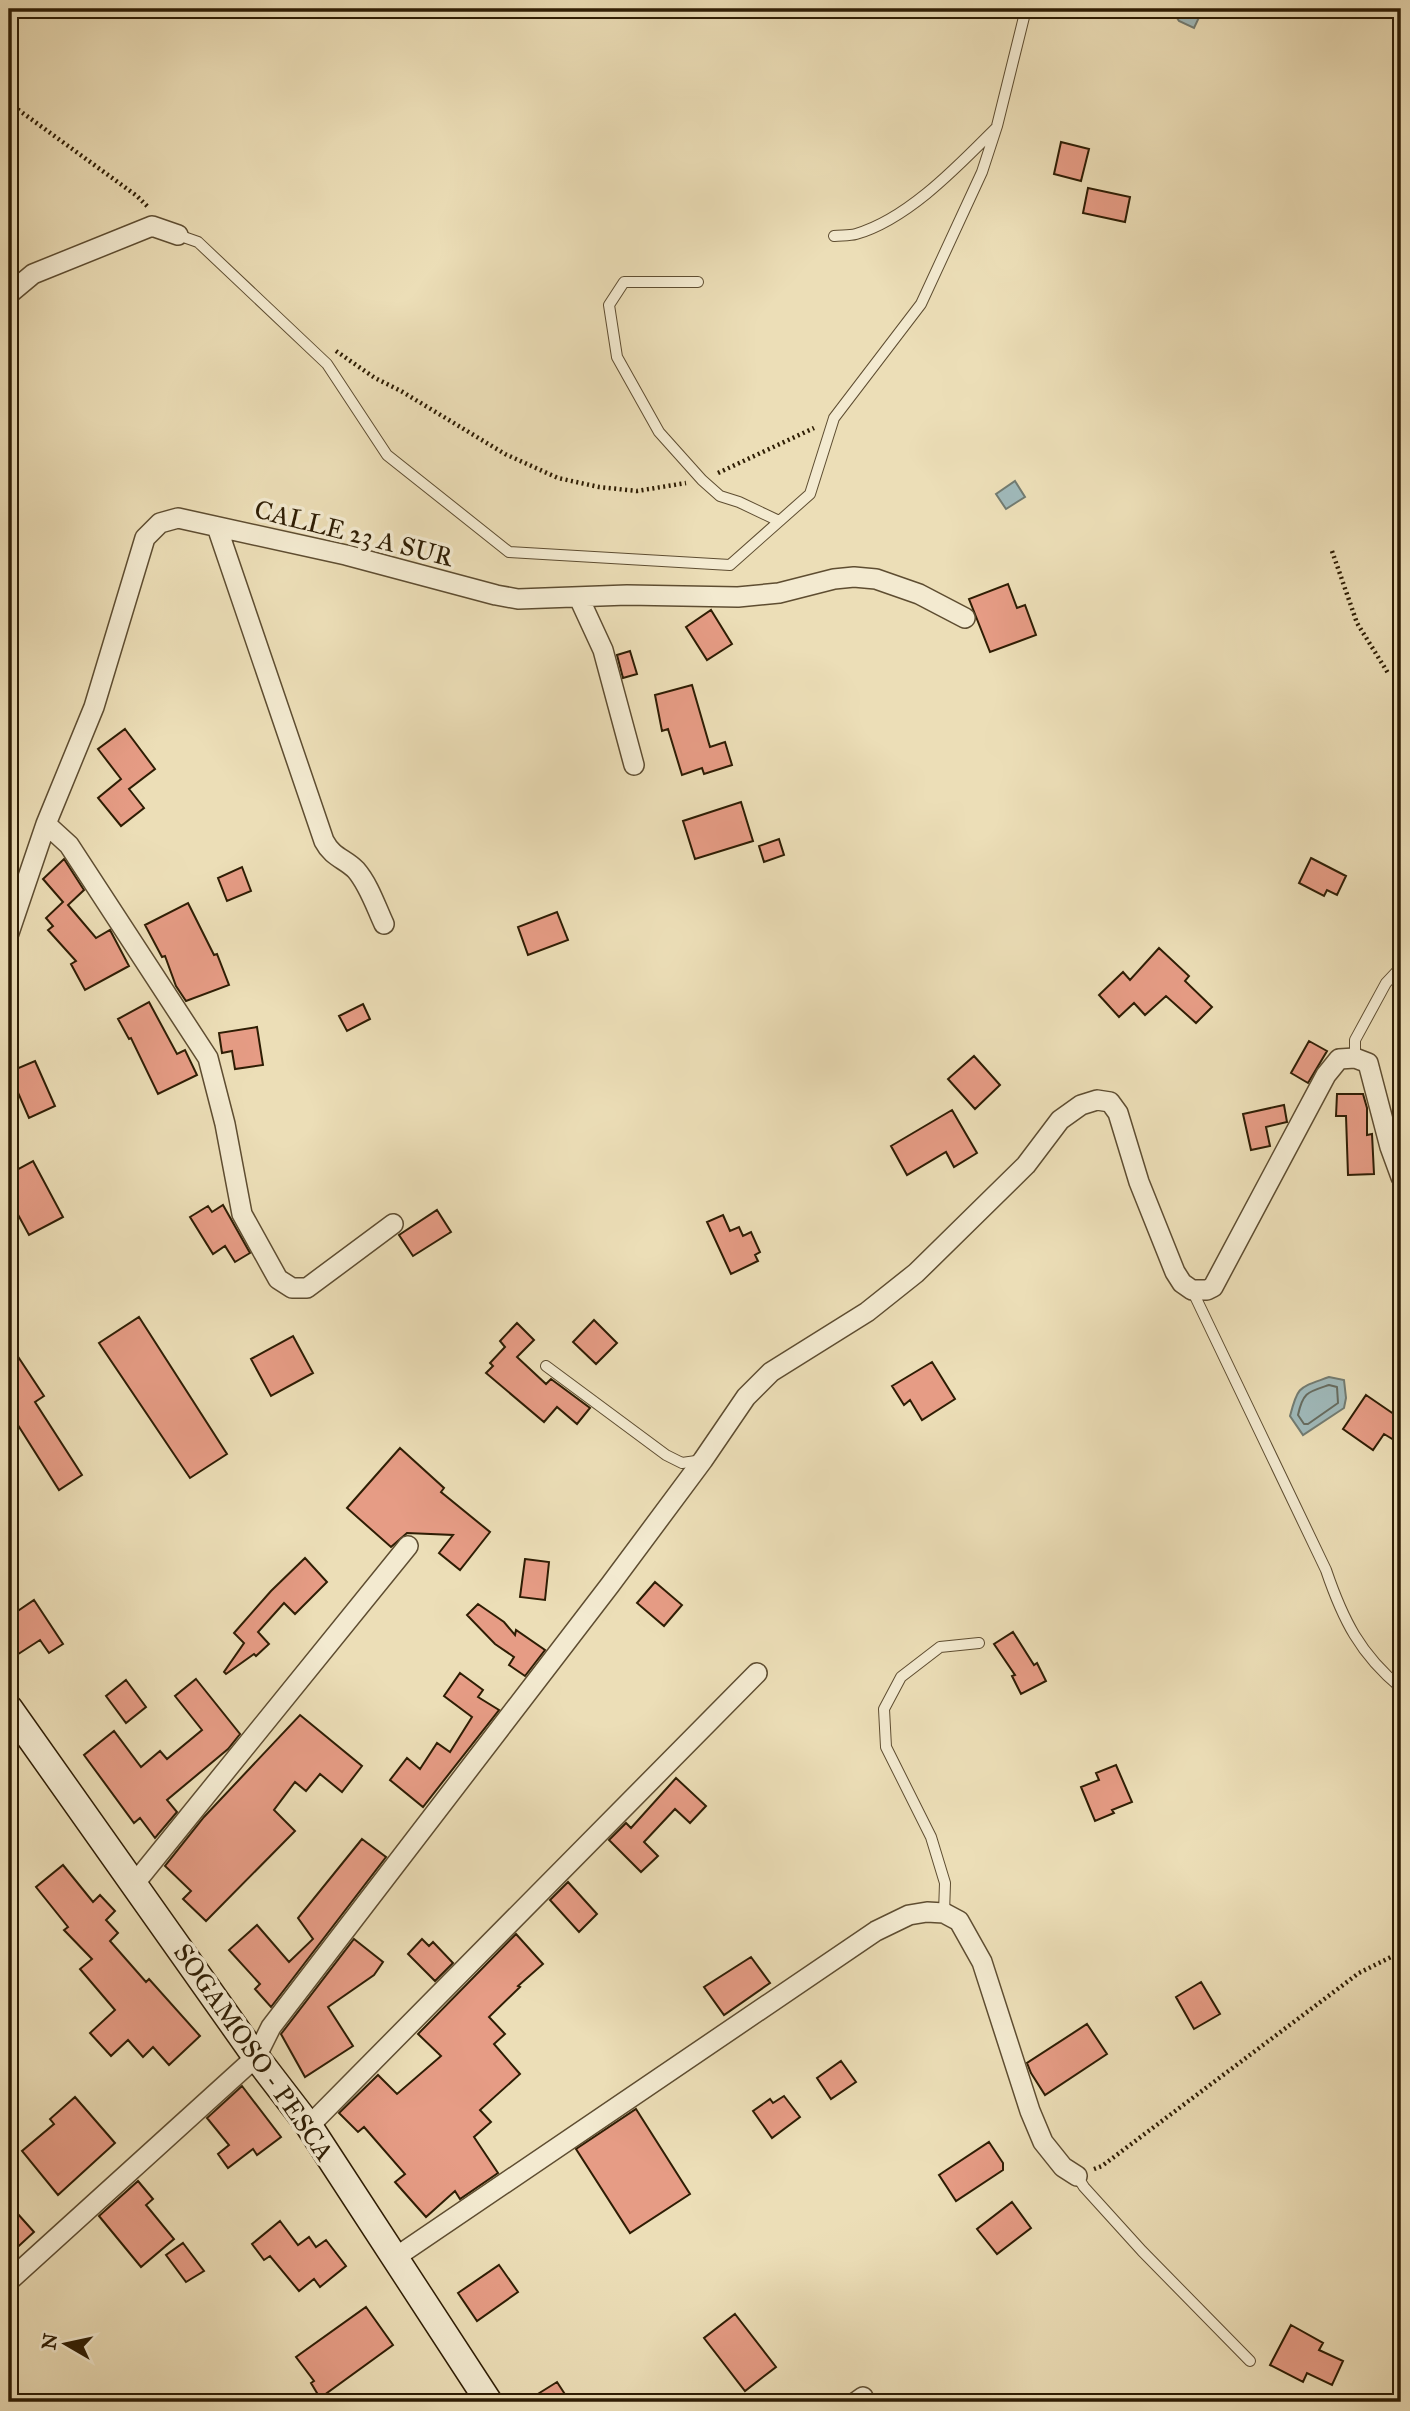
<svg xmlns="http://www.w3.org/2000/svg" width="1410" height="2411" viewBox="0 0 1410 2411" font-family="'IM FELL Great Primer',serif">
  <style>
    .water { fill: #9fb9ba; stroke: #727b71; stroke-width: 2 }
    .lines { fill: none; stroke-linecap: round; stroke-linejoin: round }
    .shore { stroke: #666b5f; stroke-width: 2 }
    .building { fill: #e69c85; stroke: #2e1d04; stroke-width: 2 }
    .service-casing { stroke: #5e4d31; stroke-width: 12 }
    .minor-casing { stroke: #5e4d31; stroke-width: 22 }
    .secondary-casing { stroke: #2e1d04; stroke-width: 29 }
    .path { stroke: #2e1d04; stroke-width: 4.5; stroke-dasharray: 2 3.5; stroke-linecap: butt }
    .service { stroke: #f3ead0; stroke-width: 10 }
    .minor { stroke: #f3ead0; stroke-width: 19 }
    .secondary { stroke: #f3ead0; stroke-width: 26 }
    .labels { text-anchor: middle; stroke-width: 7; stroke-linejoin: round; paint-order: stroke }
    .street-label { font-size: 26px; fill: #2e1d04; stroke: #f3ead0 }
  </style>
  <rect width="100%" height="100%" fill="#ecdeb7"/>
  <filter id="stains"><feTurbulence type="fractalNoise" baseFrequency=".00286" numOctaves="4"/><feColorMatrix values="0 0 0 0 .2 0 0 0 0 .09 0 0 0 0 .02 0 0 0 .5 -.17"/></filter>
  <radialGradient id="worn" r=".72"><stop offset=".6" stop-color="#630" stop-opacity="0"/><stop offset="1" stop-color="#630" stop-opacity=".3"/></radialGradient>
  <path class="water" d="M1174,9H1203L1194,28L1179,21L1173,12Z
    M1015,481L1025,497L1006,509L996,494Z
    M1329,1377L1344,1380L1346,1398L1344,1408L1303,1435L1290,1416C1298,1385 1299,1388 1329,1377Z"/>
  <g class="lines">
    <path class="shore" d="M1329,1385L1337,1387L1338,1403L1308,1424H1304L1298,1415C1303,1392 1308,1392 1329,1385Z"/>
  </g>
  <path class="building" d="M1061,142L1089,149L1081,181L1054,174Z
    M1088,188L1130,197L1125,222L1083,213Z
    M1008,584L1017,608L1025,605L1036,635L990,652L969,599Z
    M711,610L732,644L707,660L686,627Z
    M630,651L637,674L623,678L617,655Z
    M692,685L710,747L725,742L732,765L704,774L702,768L682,775L668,729L662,731L655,695Z
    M125,729L155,769L129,789L144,808L121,826L98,798L121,779L98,749Z
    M741,802L753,841L695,859L683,821Z
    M779,839L784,855L764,862L759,846Z
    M1311,858L1346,876L1337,895L1327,890L1324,896L1299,883Z
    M64,859L84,890L68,905L96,938L110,930L129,966L85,990L71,964L76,961L48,930L53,926L46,918L63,902L43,879Z
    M242,867L251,891L227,901L218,878Z
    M188,903L214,955L217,954L229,985L186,1001L176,986L165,956L162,957L145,925Z
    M557,912L568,940L528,955L518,927Z
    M1159,948L1189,976L1185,981L1212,1007L1196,1023L1166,996L1145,1015L1134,1003L1119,1017L1099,995L1123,972L1130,980Z
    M149,1002L177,1054L185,1050L197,1075L158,1094L131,1038L129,1039L118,1019Z
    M363,1004L370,1019L347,1031L339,1016Z
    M257,1027L263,1065L235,1069L232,1051L222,1053L219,1033Z
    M1309,1041L1327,1051L1308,1083L1291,1073Z
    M974,1056L1000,1085L975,1109L948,1079Z
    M35,1061L55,1106L29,1118L9,1072Z
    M1337,1094H1363L1367,1108V1135L1372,1134L1374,1174L1348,1175L1346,1116H1336Z
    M1284,1105L1287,1122L1266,1127L1270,1146L1251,1150L1243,1114Z
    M952,1110L977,1153L954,1167L946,1152L907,1175L891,1146Z
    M33,1161L63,1217L29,1235L9,1198V1174Z
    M223,1205L250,1253L235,1262L225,1246L213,1254L190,1217L208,1206L212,1212Z
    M437,1210L451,1232L413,1256L399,1235Z
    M723,1215L730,1231L739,1227L743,1236L751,1232L760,1252L755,1255L758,1261L731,1274L707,1222Z
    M139,1317L227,1454L190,1478L99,1343Z
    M594,1320L617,1343L596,1364L573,1342Z
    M517,1323L534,1340L517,1357L546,1384L551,1379L590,1408L577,1424L557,1407L544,1422L486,1373L493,1366L490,1363L505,1347L500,1341Z
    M293,1336L313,1373L271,1396L251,1359Z
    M9,1343L44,1396L35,1402L82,1475L59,1490L9,1411Z
    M932,1362L955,1399L922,1420L910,1400L904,1405L892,1386Z
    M1366,1395L1401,1419V1431L1394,1440L1384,1434L1373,1450L1343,1429Z
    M400,1448L444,1488L441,1492L490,1532L460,1570L439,1553L453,1535L407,1533L391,1547L347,1508Z
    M305,1558L327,1582L295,1614L284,1603L258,1632L269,1644L256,1656L254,1654L226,1674L224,1672L244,1643L234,1633L271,1591Z
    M525,1559L549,1562L545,1600L520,1597Z
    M655,1582L682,1605L664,1626L637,1603Z
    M34,1600L63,1644L49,1653L40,1640L9,1660V1617Z
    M478,1604L504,1622L515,1635L516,1630L545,1650L525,1676L509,1665L514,1657L495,1644L467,1615Z
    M1013,1632L1034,1665L1037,1663L1046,1681L1021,1694L1012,1676L1015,1675L994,1644Z
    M460,1673L483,1690L478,1697L499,1710L423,1807L390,1780L407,1758L420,1769L437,1743L450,1752L472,1717L444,1696Z
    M196,1679L240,1734L228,1749L167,1800L177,1812L155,1838L140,1818L134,1823L84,1755L114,1731L141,1767L160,1751L167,1759L202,1730L175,1696Z
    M126,1680L146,1707L126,1723L106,1696Z
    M300,1715L362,1766L342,1792L320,1774L306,1791L295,1782L274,1810L295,1831L206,1921L183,1899L191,1891L165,1866L204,1817Z
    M1116,1765L1132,1802L1112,1810L1114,1813L1095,1821L1081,1787L1099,1780L1096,1773Z
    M676,1778L706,1806L690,1823L675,1809L644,1842L658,1856L641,1872L609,1840L626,1823L631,1828Z
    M362,1839L386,1857L271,2007L255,1989L260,1984L229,1950L257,1925L289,1962L313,1939L298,1918Z
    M63,1865L93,1902L100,1895L115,1911L106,1920L118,1933L110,1941L146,1982L149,1979L200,2036L169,2065L153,2047L143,2057L128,2040L111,2056L90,2033L115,2010L80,1969L92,1959L64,1930L68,1927L36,1887Z
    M568,1882L597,1914L579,1932L550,1900Z
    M516,1934L543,1964L518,1986L520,1987L489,2017L505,2034L494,2044L520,2074L480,2110L491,2122L474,2137L498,2173L460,2199L455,2191L426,2217L395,2182L405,2174L364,2127L358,2132L339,2113L378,2075L397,2094L441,2056L418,2034Z
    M354,1939L383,1962L374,1975L328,2007L353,2046L305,2077L281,2034Z
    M422,1939L429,1946L433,1942L453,1963L435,1981L408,1954Z
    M751,1957L770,1983L724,2015L704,1987Z
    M1201,1982L1220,2014L1194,2029L1176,1997Z
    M1087,2024L1107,2054L1045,2095L1031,2073L1027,2063Z
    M841,2061L856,2082L831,2099L817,2078Z
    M242,2086L281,2137L257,2155L253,2149L228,2168L218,2154L229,2145L207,2118Z
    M784,2096L800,2117L772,2138L753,2111L770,2099L773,2103Z
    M75,2097L115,2143L58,2195L22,2151L54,2124L50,2119Z
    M636,2109L690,2194L630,2233L576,2149Z
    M989,2142L1003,2163V2170L956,2201L939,2175Z
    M138,2181L153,2199L146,2205L174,2239L141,2267L99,2216Z
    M1012,2202L1031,2228L997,2254L977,2229Z
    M9,2204L34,2232L9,2255Z
    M280,2221L298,2245L309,2237L316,2247L326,2240L346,2266L320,2287L314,2279L299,2291L270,2256L264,2260L252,2244Z
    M183,2243L204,2271L186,2282L166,2255Z
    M499,2265L518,2292L477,2321L458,2293Z
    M366,2307L393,2345L320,2398L311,2383L314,2381L296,2357Z
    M735,2314L776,2367L745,2391L704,2338Z
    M1291,2325L1323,2343L1319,2350L1343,2361L1332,2385L1307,2373L1303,2382L1270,2365Z
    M557,2382L570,2402H525Z"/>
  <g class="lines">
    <g class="service-casing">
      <path id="service" d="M178,235L198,242L327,364L387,455L509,552L730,565L810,494L834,418L921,304L982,172L997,126L1024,17L1023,9
        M834,236C841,235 849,236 856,234C908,219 958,166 995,129
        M698,282H624L609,305L617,357L659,432L702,480L720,496L739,502L779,521
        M1401,678L1399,692L1401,732
        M1355,1058V1040L1386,983L1401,967
        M1192,1290L1326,1570C1343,1620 1360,1654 1401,1688
        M546,1366L666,1455L682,1463L703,1460
        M944,1913L945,1883L931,1837L886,1747L884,1709L901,1677L940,1647L979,1643
        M1077,2176L1084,2187L1142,2251L1250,2361"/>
    </g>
    <g class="minor-casing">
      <path id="minor" d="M9,294L33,274L152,226L178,235
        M217,527L324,841C333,858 344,858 356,870C369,885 376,907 384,924
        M579,598L603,650L634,765
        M46,824L69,845L208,1058L225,1124L242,1214L278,1279L292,1288H307L393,1224
        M9,933L46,824L94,707L145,538L160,523L178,518L346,555L496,595L518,599L627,595L738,597L779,593L834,579L854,577L876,579L919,594L965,618
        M135,1883L408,1546
        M309,2126L757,1673
        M396,2257L876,1931L909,1915L927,1912L944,1913L959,1921L982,1962L1030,2111L1043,2142L1063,2167L1077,2176
        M9,2281L256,2057L271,2027L610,1585L703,1460L746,1397L771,1372L867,1312L916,1273L1026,1165L1060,1120L1081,1105L1097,1100L1110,1102L1118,1113L1139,1182L1175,1272L1182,1283L1192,1290H1207L1213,1287L1326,1075L1339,1059L1355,1058L1368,1063L1390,1147L1401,1177
        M856,2402L863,2397"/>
    </g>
    <g class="secondary-casing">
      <path id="secondary" d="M9,1708L256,2057L309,2126L489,2402"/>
    </g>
    <path class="path" d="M9,103L137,196L149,208
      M336,351L375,378L401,391L505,454L558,478L599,487L637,491L686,483
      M718,473L814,428
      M1332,551L1357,623L1388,673
      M1094,2169L1102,2166L1359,1973L1401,1952"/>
    <use href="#service" class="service"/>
    <use href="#minor" class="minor"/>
    <use href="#secondary" class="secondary"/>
  </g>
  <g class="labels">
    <g class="street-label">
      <text transform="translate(354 533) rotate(14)" y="9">CALLE 23 A SUR</text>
      <text transform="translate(254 2052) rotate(55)" y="9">SOGAMOSO - PESCA</text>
    </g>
  </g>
  <rect width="1410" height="2411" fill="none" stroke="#ecdeb7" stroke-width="35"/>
  <rect x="10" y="10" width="1389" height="2390" fill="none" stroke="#2e1d04" stroke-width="3.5"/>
  <rect x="18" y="18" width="1375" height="2376" fill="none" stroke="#2e1d04" stroke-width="2"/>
  <g transform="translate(66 2344) rotate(279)" stroke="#f3ead0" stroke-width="5" paint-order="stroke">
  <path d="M0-5L12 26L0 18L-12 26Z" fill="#2e1d04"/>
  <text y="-10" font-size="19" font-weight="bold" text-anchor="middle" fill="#2e1d04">N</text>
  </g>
  <rect width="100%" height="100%" filter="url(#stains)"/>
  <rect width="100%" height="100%" fill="url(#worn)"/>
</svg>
